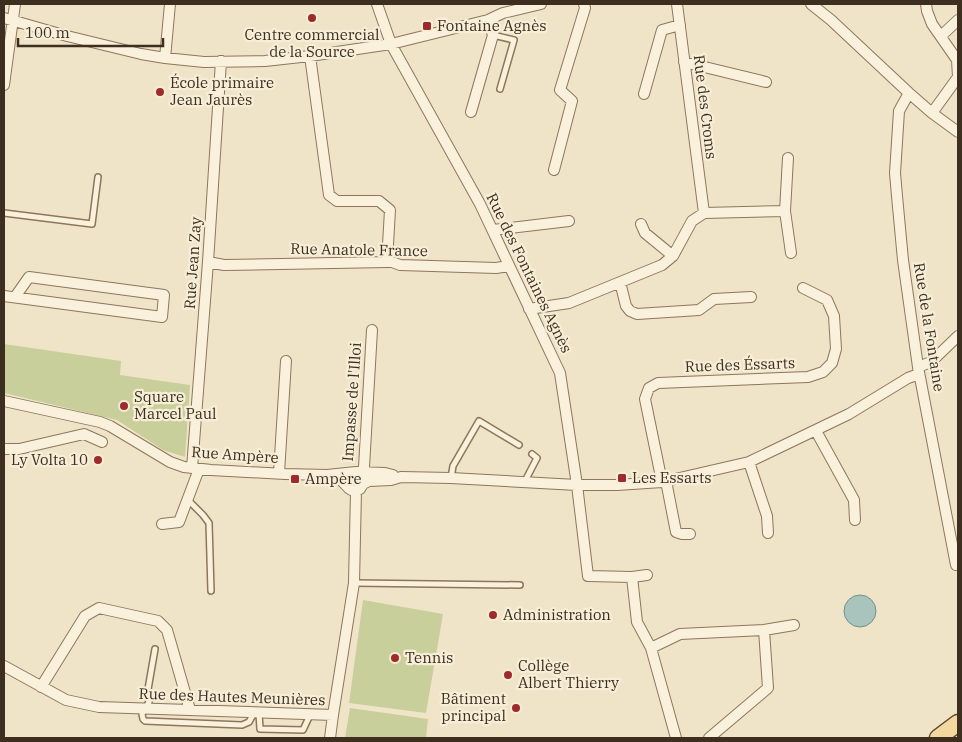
<svg xmlns="http://www.w3.org/2000/svg" width="962" height="742" viewBox="0 0 962 742" font-family="'IBM Plex Serif',serif">
  <style>
    .green { fill: #c9cf9b }
    .water { fill: #a9c4bc; stroke: #6f938a }
    .lines { fill: none; stroke-linecap: round; stroke-linejoin: round }
    .lane-casing { stroke: #8d765c; stroke-width: 8 }
    .street-casing { stroke: #8d765c; stroke-width: 12 }
    .primary-casing { stroke: #5b4430; stroke-width: 19 }
    .lane { stroke: #faf1dc; stroke-width: 5 }
    .street { stroke: #faf1dc; stroke-width: 10 }
    .primary { stroke: #f3d9a0; stroke-width: 16 }
    .poi-dot { fill: #9e2a2b; stroke: #f7eed8; stroke-width: 2 }
    .labels { text-anchor: middle; stroke-width: 4.5; stroke-linejoin: round; paint-order: stroke }
    .poi-label { font-size: 15px; fill: #3d2e20; stroke: #f7eed8; text-anchor: start }
    .street-label { font-size: 15px; fill: #3d2e20; stroke: #f7eed8 }
  </style>
  <rect width="100%" height="100%" fill="#f0e4c8"/>
  <path class="green" d="M4,344L121,361L120,375L190,385L185,457L163,450L117,420L4,393Z
    M363,600L443,614L426,713L349,703Z
    M350,708L428,719L426,738H345Z"/>
  <path class="water" d="M844 611a16 16 0 1 1 32 0a16 16 0 1 1-32 0Z"/>
  <g class="lines">
    <g class="lane-casing">
      <path id="lane" d="M493,35L514,40L500,89
        M4,213L92,224L98,177
        M451,478L453,466L479,421L519,445
        M525,481L537,458L532,454
        M188,500L203,515L209,523L211,591
        M354,583L520,585
        M155,649L147,695L149,702L142,714L143,719L145,721L242,725L249,722L254,713
        M259,713L260,729L303,730L310,715"/>
    </g>
    <g class="street-casing">
      <path id="street" d="M377,4L391,44L480,204L560,373L577,485L588,576L632,577L647,575
        M677,4L704,213
        M811,4L831,20L909,93L932,113L958,132
        M926,4L927,11L932,24L957,60L958,77
        M4,18L67,36L141,54L165,58L204,62L265,61L310,56L391,44L488,20L503,13L541,4
        M941,36L958,20
        M310,56L329,195L337,201H379L390,210L387,262
        M165,58L170,4
        M684,62L766,82
        M4,85L15,4
        M909,93L899,111L895,173L897,196L903,260L918,367L956,565
        M644,94L662,30L680,25
        M471,112L493,35L488,20
        M932,113L958,77
        M554,170L572,101L560,90L585,8L584,4
        M785,211L788,158
        M641,224L645,233L673,256
        M493,230L569,221
        M208,262L224,265L387,262H392L400,265L496,268L509,266
        M620,282L626,306L630,311L637,314L699,310L714,299L751,297
        M4,296L162,317L164,295L29,277L15,297
        M529,309L569,303L662,265L673,256L692,221L704,213L785,211L791,253
        M918,367L931,362L958,336
        M4,401L100,422L110,426L170,462L184,467L211,470L285,474L327,475L356,472L385,473L393,475
        M816,431L854,500L855,520
        M4,449H19L84,434L102,442
        M749,462L767,516L768,533
        M192,468L208,262L221,61
        M279,473L286,361
        M327,475C331,476 336,477 339,479C348,484 347,494 360,489L363,484L369,481L391,480L401,477L451,478L577,485H617L662,482L749,462L849,414L908,378L919,374
        M361,475L364,467L372,330
        M666,481L676,532L682,534H690
        M662,482L645,399L649,388L658,383L808,377L823,372L832,363L836,349L834,316L827,300L803,288
        M162,524L179,522L199,469
        M632,577L637,622L651,648L676,738
        M764,630L794,625
        M651,648L680,634L764,630L768,688L709,738
        M4,666L66,700L99,707L333,715L354,583L356,491
        M41,687L85,616L99,608L158,621L167,630L190,710
        M330,738L333,715"/>
    </g>
    <g class="primary-casing">
      <path id="primary" d="M938,738L958,723"/>
    </g>
    <use href="#lane" class="lane"/>
    <use href="#street" class="street"/>
    <use href="#primary" class="primary"/>
  </g>
  <g class="poi-dot">
    <circle cx="312" cy="18" r="5"/>
    <rect x="422" y="21" width="10" height="10" rx="2.5"/>
    <circle cx="160" cy="92" r="5"/>
    <circle cx="124" cy="406" r="5"/>
    <circle cx="98" cy="460" r="5"/>
    <rect x="617" y="473" width="10" height="10" rx="2.5"/>
    <rect x="290" y="474" width="10" height="10" rx="2.5"/>
    <circle cx="493" cy="615" r="5"/>
    <circle cx="395" cy="658" r="5"/>
    <circle cx="508" cy="675" r="5"/>
    <circle cx="516" cy="708" r="5"/>
  </g>
  <g class="labels">
    <g class="poi-label">
      <text x="437" y="31">Fontaine Agnès</text>
      <text x="312" y="40" text-anchor="middle">Centre commercial<tspan x="312" dy="17">de la Source</tspan></text>
      <text x="170" y="88">École primaire<tspan x="170" dy="17">Jean Jaurès</tspan></text>
      <text x="134" y="402">Square<tspan x="134" dy="17">Marcel Paul</tspan></text>
      <text x="88" y="465" text-anchor="end">Ly Volta 10</text>
      <text x="632" y="483">Les Essarts</text>
      <text x="305" y="484">Ampère</text>
      <text x="503" y="620">Administration</text>
      <text x="405" y="663">Tennis</text>
      <text x="518" y="671">Collège<tspan x="518" dy="17">Albert Thierry</tspan></text>
      <text x="506" y="704" text-anchor="end">Bâtiment<tspan x="506" dy="17">principal</tspan></text>
    </g>
    <g class="street-label">
      <text transform="translate(705 107) rotate(83)" y="5">Rue des Croms</text>
      <text transform="translate(359 250) rotate(1)" y="5">Rue Anatole France</text>
      <text transform="translate(193 263) rotate(-86)" y="5">Rue Jean Zay</text>
      <text transform="translate(529 273) rotate(64)" y="5">Rue des Fontaines Agnès</text>
      <text transform="translate(929 327) rotate(81)" y="5">Rue de la Fontaine</text>
      <text transform="translate(740 365) rotate(-2)" y="5">Rue des Éssarts</text>
      <text transform="translate(352 402) rotate(-86)" y="5">Impasse de l'Illoi</text>
      <text transform="translate(235 455) rotate(4)" y="5">Rue Ampère</text>
      <text transform="translate(232 697) rotate(2)" y="5">Rue des Hautes Meunières</text>
    </g>
  </g>
  <rect width="962" height="742" fill="none" stroke="#3d2e20" stroke-width="10"/>
  <path d="M18 38v8h145v-8" fill="none" stroke="#3d2e20" stroke-width="2.5"/>
  <text x="25" y="38" font-size="15" fill="#3d2e20" stroke="#f7eed8" stroke-width="4" paint-order="stroke">100 m</text>
</svg>
